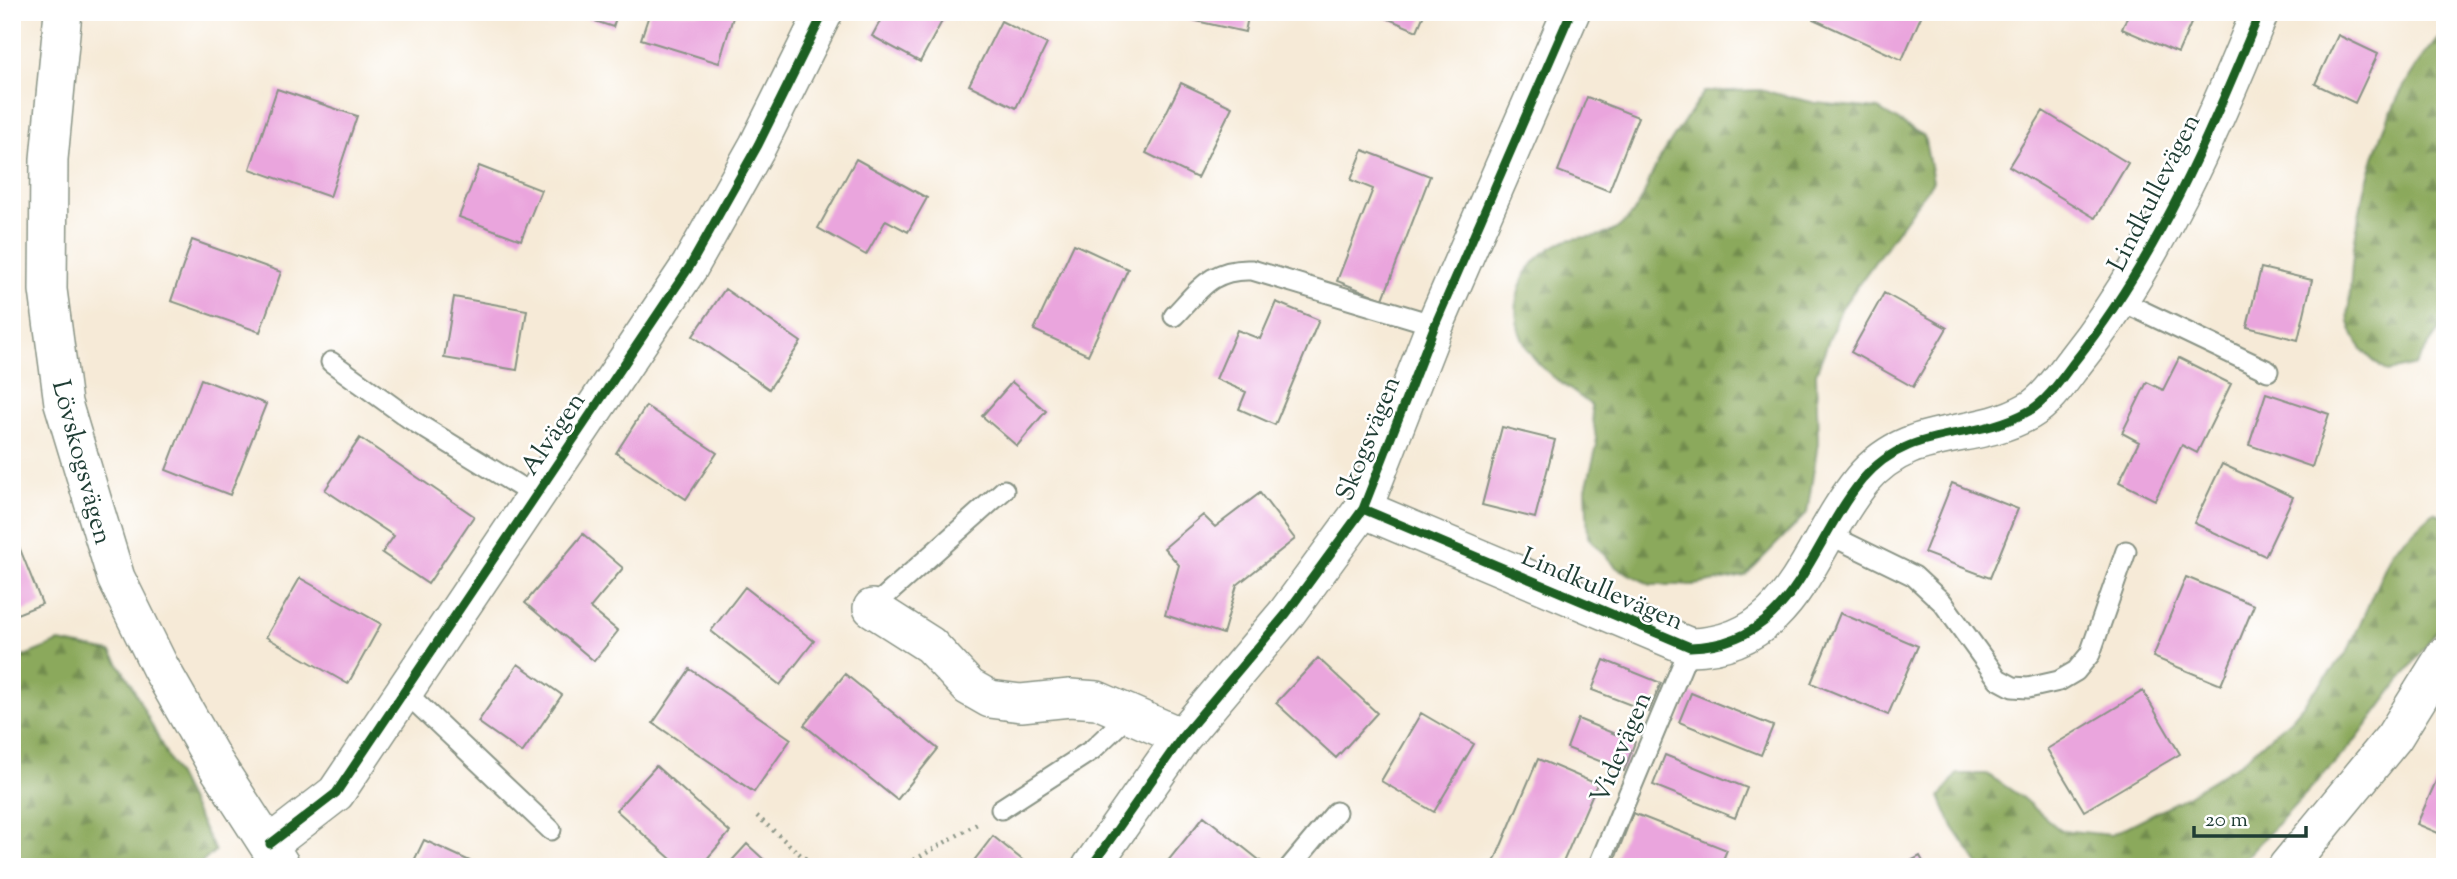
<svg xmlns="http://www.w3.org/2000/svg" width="2457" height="879" viewBox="0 0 2457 879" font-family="'Sorts Mill Goudy',serif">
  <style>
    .forest { fill: url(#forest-firs); stroke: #557348; stroke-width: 2 }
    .building { fill: #eaa5dd }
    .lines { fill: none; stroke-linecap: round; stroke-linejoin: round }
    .service-casing { stroke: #8a9486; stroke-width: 23 }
    .minor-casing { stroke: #8a9486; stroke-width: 40 }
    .path { stroke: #8a9486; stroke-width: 4.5; stroke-dasharray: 2 5; stroke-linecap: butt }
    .service { stroke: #fff; stroke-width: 19 }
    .minor { stroke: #fff; stroke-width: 37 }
    .cycleway-casing { stroke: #fff; stroke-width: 13 }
    .cycleway { stroke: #1b5e20; stroke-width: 9 }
    .labels { text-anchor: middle; stroke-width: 5; stroke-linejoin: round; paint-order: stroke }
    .street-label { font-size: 26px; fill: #1f3d34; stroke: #fff }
  </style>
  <defs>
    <pattern id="forest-firs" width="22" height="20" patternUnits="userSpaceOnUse" patternTransform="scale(1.75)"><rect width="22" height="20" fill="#8ba95c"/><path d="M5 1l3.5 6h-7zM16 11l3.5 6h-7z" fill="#718b4d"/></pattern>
  </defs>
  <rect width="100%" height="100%" fill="#fff"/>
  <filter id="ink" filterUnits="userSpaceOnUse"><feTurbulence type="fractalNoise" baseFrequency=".0143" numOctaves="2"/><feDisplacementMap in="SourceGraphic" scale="14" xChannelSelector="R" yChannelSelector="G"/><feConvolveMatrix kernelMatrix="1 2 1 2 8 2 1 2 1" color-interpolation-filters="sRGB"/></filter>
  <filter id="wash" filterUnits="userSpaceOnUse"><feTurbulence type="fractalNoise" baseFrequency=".00686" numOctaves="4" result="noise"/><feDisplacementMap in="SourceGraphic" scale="28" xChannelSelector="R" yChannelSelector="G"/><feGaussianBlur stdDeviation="1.57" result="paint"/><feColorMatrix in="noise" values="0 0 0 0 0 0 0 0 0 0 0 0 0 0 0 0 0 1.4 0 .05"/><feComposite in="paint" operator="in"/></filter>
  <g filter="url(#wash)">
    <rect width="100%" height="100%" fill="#f6ead7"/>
    <path class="forest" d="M2445,33V322L2415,365L2387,372C2369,358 2355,346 2349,322C2347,313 2350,300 2350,290C2354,209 2383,89 2445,33Z
      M1760,90L1816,103L1878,109L1924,136L1933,181L1841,309L1816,373L1818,443L1807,513L1745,576L1694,585H1651L1617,568L1588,537L1586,489L1597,445L1591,405C1572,390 1548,376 1533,357C1500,315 1518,257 1568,240C1585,235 1604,239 1619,227C1647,203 1642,192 1657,164C1671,139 1688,116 1704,92Z
      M2434,512L2445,517V620L2356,740L2237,867H1980L1953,827L1940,797L1957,774H1987L2020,796L2060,830L2111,835L2178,801L2240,763L2292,718L2348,651L2392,551Z
      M59,642L111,652L128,678L215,851L197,867H12V661Z"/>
    <g id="blocks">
      <path class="building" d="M568,12H618L613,27Z
        M650,12L734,14L719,63L641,39Z
        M885,12H947L920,62L872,36Z
        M1184,12H1249L1245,32L1183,18Z
        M1372,12H1425L1417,31Z
        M1669,12H1694L1691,21Z
        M1816,12H1923L1902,60L1813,19Z
        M2129,12H2196L2178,53L2122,29Z
        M1001,21L1047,44L1016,108L969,85Z
        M2338,35L2378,54L2355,103L2315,84Z
        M1181,83L1232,107L1197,178L1146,153Z
        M277,89L357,116L330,197L250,169Z
        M1587,97L1638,117L1609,191L1558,171Z
        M2043,111L2128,163L2095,218L2009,166Z
        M1363,150L1430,176L1383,299L1337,281L1373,189L1351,180Z
        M856,159L927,198L908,232L886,220L866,255L818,228Z
        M479,166L541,190L521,240L459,217Z
        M192,240L281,272L260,332L171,301Z
        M1074,244L1128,269L1088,355L1034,330Z
        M2261,268L2312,280L2298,340L2247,327Z
        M725,289L801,342L769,389L693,336Z
        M1884,293L1947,328L1913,387L1851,352Z
        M454,297L527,310L517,370L444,358Z
        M1276,302L1319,320L1275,425L1239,409L1246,392L1216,379L1237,330L1260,339Z
        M2179,358L2231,384L2197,453L2182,445L2155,500L2119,482L2139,442L2122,433L2147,382L2163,390Z
        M201,379L266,404L230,495L166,470Z
        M1012,382L1046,411L1017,446L982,416Z
        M2266,393L2329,414L2312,467L2249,445Z
        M646,406L717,453L686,499L616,453Z
        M1502,427L1555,440L1535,518L1482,505Z
        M360,438L474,516L428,584L382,553L394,536L325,490Z
        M2222,464L2293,497L2265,556L2194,523Z
        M1952,483L2018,509L1990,578L1924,553Z
        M1260,493L1295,539L1237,585L1223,634L1165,615L1179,565L1164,548L1203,515L1215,527Z
        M12,529L42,604L12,616Z
        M583,534L623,568L590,608L618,631L594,661L525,603Z
        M2186,577L2254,605L2221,685L2153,657Z
        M300,578L381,624L348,684L266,637Z
        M745,587L814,641L780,685L711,631Z
        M1840,613L1918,646L1888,715L1811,683Z
        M1318,658L1377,713L1336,758L1276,703Z
        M1604,660L1661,683L1649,712L1592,690Z
        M518,664L562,695L522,753L478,722Z
        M690,669L791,739L754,792L653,723Z
        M845,674L938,749L897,800L804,725Z
        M2143,691L2180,754L2084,811L2047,749Z
        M1691,693L1773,726L1761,755L1679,722Z
        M1421,713L1474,744L1434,812L1381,781Z
        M1578,719L1635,742L1624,771L1567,748Z
        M1665,755L1747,788L1735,818L1653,785Z
        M1538,759L1597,784L1561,867H1492Z
        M656,766L730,832L700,867H680L616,810Z
        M2440,772L2445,774V836L2417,824Z
        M1633,813L1727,850L1720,867H1612Z
        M1204,816L1268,867H1173L1167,862Z
        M993,836L1031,867H969Z
        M424,840L472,862L469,867H411Z
        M747,844L772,867H726Z
        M1920,856L1926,867H1899Z"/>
    </g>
  </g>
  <g filter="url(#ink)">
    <use href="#blocks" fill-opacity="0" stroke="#8a9486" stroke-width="2"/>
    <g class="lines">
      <g class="service-casing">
        <path id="service" d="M2119,300L2268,371
          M1174,316C1200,289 1212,268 1252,270L1435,325
          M331,362L410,419L535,496
          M1828,534L1914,576L1943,603L1998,679L2013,687L2028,688L2059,681L2076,671L2090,654L2126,551
          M872,608L1004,490
          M404,691L551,830
          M1001,809L1092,750L1130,714
          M1290,867L1336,812
          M1598,867L1690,647"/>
      </g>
      <g class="minor-casing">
        <path id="minor" d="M63,12L49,159L48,290L63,403L116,578L160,667L213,760L282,867
          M1363,509L1690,647C1794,645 1807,547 1862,480C1911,422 1970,444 2029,411C2047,401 2062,378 2075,361C2157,258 2210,134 2260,12
          M872,608L930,645L969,687L990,699L1021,703L1070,698L1097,700L1182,737
          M270,844L336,793L690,266L758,145L824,12
          M1091,867L1182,737L1286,614L1363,509L1435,325L1571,12
          M2287,867L2394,737L2445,655"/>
      </g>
      <path class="path" d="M757,816L803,857L820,867
        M902,867L977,824"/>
      <use href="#service" class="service"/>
      <use href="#minor" class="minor"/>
      <g class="cycleway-casing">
        <path id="cycleway" d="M1363,509L1690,647C1794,645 1807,547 1862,480C1911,422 1970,444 2029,411C2047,401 2062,378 2075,361C2157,258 2210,134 2260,12
          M270,844L336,793L690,266L758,145L824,12
          M1091,867L1182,737L1286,614L1363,509L1435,325L1571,12"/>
      </g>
      <use href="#cycleway" class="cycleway"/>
    </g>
  </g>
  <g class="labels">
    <g class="street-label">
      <text transform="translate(2153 192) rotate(-63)" y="9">Lindkullevägen</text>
      <text transform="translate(552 433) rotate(-56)" y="9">Alvägen</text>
      <text transform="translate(1367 438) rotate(-68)" y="9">Skogsvägen</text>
      <text transform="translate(83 462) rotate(75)" y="9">Lövskogsvägen</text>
      <text transform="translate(1603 588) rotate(23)" y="9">Lindkullevägen</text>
      <text transform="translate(1620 747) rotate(-67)" y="9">Videvägen</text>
    </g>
  </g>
  <rect width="2457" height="879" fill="none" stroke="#fff" stroke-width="42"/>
  <path d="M2194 826v10h112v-10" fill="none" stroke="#1f3d34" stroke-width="3.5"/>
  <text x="2205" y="826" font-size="21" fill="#1f3d34" stroke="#ffffff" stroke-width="5" paint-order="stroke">20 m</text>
</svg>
